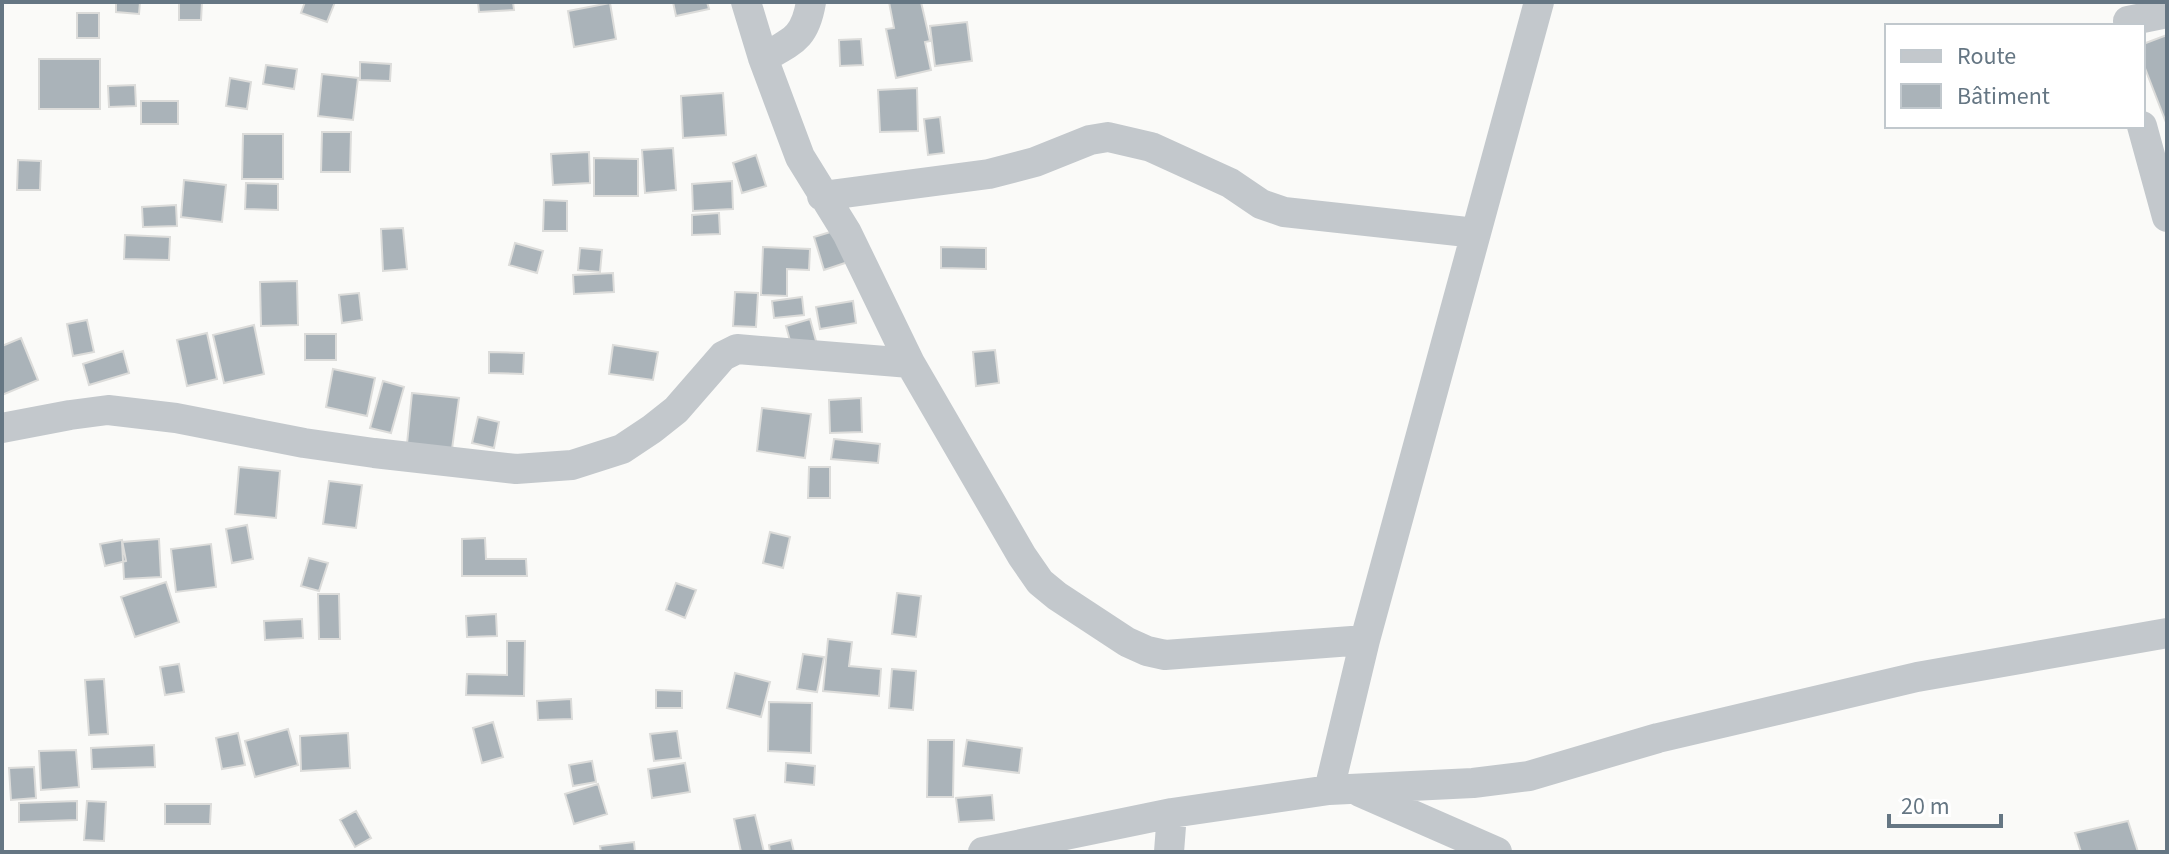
<svg xmlns="http://www.w3.org/2000/svg" width="2169" height="854" viewBox="0 0 2169 854" font-family="'Source Sans 3',sans-serif">
  <style>
    .building { fill: #aab3b9; stroke: #dcdcda; stroke-width: 2 }
    .lines { fill: none; stroke-linecap: round; stroke-linejoin: round }
    .minor { stroke: #c3c8cc; stroke-width: 30 }
  </style>
  <rect width="100%" height="100%" fill="#fafaf8"/>
  <path class="building" d="M116,2H140L139,14L116,12Z
    M179,2H202L201,20H179Z
    M305,2H335L327,22L301,13Z
    M478,2H513L514,10L479,12Z
    M673,2H707L709,9L676,16Z
    M889,2H921L930,41L925,42L931,70L896,78L886,29L894,28Z
    M610,3L616,39L574,47L568,11Z
    M77,13H99V38H77Z
    M967,22L972,61L935,66L930,26Z
    M2167,35V125L2143,63V44Z
    M861,39L863,65L840,66L839,40Z
    M39,59H100V109H39Z
    M360,62L391,64L390,81L360,80Z
    M266,65L297,69L294,89L263,84Z
    M322,74L358,78L353,120L318,116Z
    M230,78L251,82L247,109L226,106Z
    M135,85L136,106L109,107L108,86Z
    M917,88L918,131L880,132L878,90Z
    M723,93L726,135L683,138L681,96Z
    M141,101H178V124H141Z
    M940,117L944,153L928,155L924,119Z
    M322,132H351L350,172H321Z
    M243,134H283V179H242Z
    M673,148L676,190L645,193L642,150Z
    M589,152L590,183L553,185L551,154Z
    M756,155L766,186L742,193L733,163Z
    M594,158L638,159V196H594Z
    M18,160L41,161L40,190H17Z
    M184,180L226,185L222,222L181,217Z
    M732,181L733,209L693,211L692,184Z
    M246,183L278,184V210L245,209Z
    M544,200L567,201V231H543Z
    M176,205L177,226L143,227L142,207Z
    M719,213L720,234L692,235V215Z
    M403,228L407,269L383,271L381,229Z
    M837,230L848,262L824,270L814,237Z
    M125,235L170,237L169,260L124,259Z
    M515,243L543,251L537,273L509,265Z
    M763,247L810,249L809,270L787,269V296L761,295Z
    M941,247L986,248V269L941,268Z
    M580,248L602,250L600,272L578,270Z
    M613,273L614,292L574,294L573,275Z
    M297,281L298,325L261,326L260,282Z
    M735,292L758,293L756,327L733,326Z
    M359,293L362,320L342,323L339,295Z
    M802,297L804,315L774,318L772,301Z
    M853,301L856,323L820,329L816,307Z
    M810,319L819,352L795,359L786,326Z
    M87,320L94,352L73,356L67,324Z
    M254,325L264,374L224,383L213,335Z
    M207,333L217,379L187,386L177,340Z
    M305,334H336V360H305Z
    M21,338L38,380L2,395V346Z
    M613,345L658,352L653,380L609,374Z
    M995,350L999,383L976,386L973,352Z
    M123,351L129,373L89,385L83,364Z
    M489,352L524,353L523,374L489,373Z
    M333,369L375,378L367,416L326,407Z
    M383,381L404,387L391,433L370,428Z
    M412,393L459,398L452,449L407,444Z
    M861,398L862,432L830,433L829,400Z
    M762,408L811,414L805,458L757,451Z
    M478,417L499,422L494,448L472,443Z
    M834,439L880,444L878,463L831,459Z
    M239,467L280,471L276,518L235,514Z
    M809,467H830V498H808Z
    M329,481L362,485L356,528L323,524Z
    M247,525L253,559L232,563L226,529Z
    M770,532L790,537L783,568L763,563Z
    M485,538L486,559H526L527,576H462V539Z
    M159,539L161,577L124,579L122,542Z
    M122,540L126,561L105,566L100,544Z
    M211,544L216,587L176,592L171,549Z
    M309,558L328,563L319,591L301,586Z
    M166,582L179,622L135,637L121,597Z
    M676,583L696,590L685,618L666,610Z
    M897,593L921,596L916,637L892,634Z
    M318,594H339L340,639H319Z
    M496,614L497,636L467,637L466,616Z
    M302,619L303,638L265,640L264,621Z
    M828,639L852,642L849,666L881,669L879,696L823,691Z
    M507,641H525L524,696L466,695L467,674L507,675Z
    M803,654L824,657L817,692L797,689Z
    M179,664L184,692L165,695L160,667Z
    M892,669L916,671L913,710L889,708Z
    M735,673L770,682L761,717L727,708Z
    M104,679L108,734L89,735L85,680Z
    M656,690L682,691V708H656Z
    M571,699L572,719L538,720L537,701Z
    M769,702L812,703L811,753L768,751Z
    M493,722L503,757L482,763L473,728Z
    M288,729L298,765L255,777L245,741Z
    M677,731L681,758L654,761L650,734Z
    M238,733L245,765L222,769L216,738Z
    M348,733L350,768L301,771L300,736Z
    M928,740H954L953,797H927Z
    M967,740L1022,748L1019,773L963,766Z
    M154,745L155,767L92,769L91,748Z
    M76,750L79,787L41,790L39,751Z
    M592,761L596,782L573,786L569,765Z
    M685,763L690,792L652,798L648,769Z
    M786,763L815,766L814,785L785,782Z
    M34,767L36,798L11,800L9,768Z
    M598,784L607,814L574,824L565,794Z
    M992,795L994,820L959,822L956,798Z
    M77,801V820L19,822V803Z
    M87,801L106,802L104,841L84,840Z
    M165,804H211L210,824H165Z
    M356,811L371,838L355,847L340,820Z
    M755,815L764,852H741L734,819Z
    M2128,821L2138,852H2081L2075,833Z
    M791,840L794,852H770L769,845Z
    M634,842L635,852H601L600,846Z"/>
  <g class="lines">
    <path class="minor" d="M746,2L763,58L800,157L847,233L910,363L1022,556L1040,582L1057,596L1127,642L1147,651L1165,655L1365,640
      M2128,21L2167,13
      M763,58C793,41 805,38 811,2
      M2142,126L2167,217
      M822,196L989,174L1035,162L1090,140L1108,137L1151,147L1230,183L1261,204L1284,212L1476,233
      M2,428L70,415L108,410L176,418L304,443L374,453L516,469L572,465L622,449L652,429L676,410L723,356L737,349L910,363
      M1329,790L1365,640L1539,2
      M1360,792L1497,852
      M983,852L1172,813L1329,790L1473,783L1529,776L1658,738L1917,677L2167,633
      M1169,852L1172,813"/>
  </g>
  <rect width="2169" height="854" fill="none" stroke="#657683" stroke-width="8"/>
  <rect x="1885" y="24" width="260" height="104" fill="#ffffff" stroke="#c1c8cd" stroke-width="2"/>
  <rect x="1901" y="50" width="40" height="12" fill="#c3c8cc" stroke="#c1c8cd" stroke-width="2"/>
  <text x="1957" y="64" font-size="24" fill="#657683">Route</text>
  <rect x="1901" y="84" width="40" height="24" fill="#aab3b9" stroke="#c1c8cd" stroke-width="2"/>
  <text x="1957" y="104" font-size="24" fill="#657683">Bâtiment</text>
  <path d="M1889 814v12h112v-12" fill="none" stroke="#657683" stroke-width="4"/>
  <text x="1901" y="814" font-size="24" fill="#657683" stroke="#ffffff" stroke-width="6" paint-order="stroke">20 m</text>
</svg>
